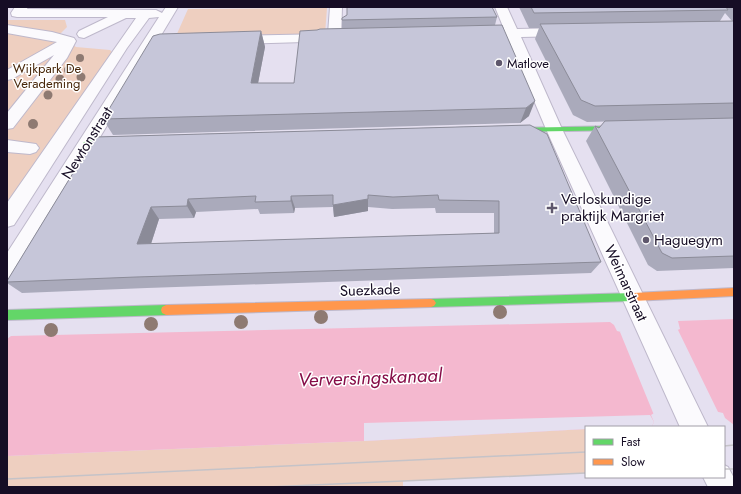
<svg xmlns="http://www.w3.org/2000/svg" width="741" height="494" viewBox="0 0 741 494" font-family="Jost,sans-serif">
  <style>
    .green { fill: #eecfc0 }
    .water { fill: #f4b8cf }
    .pier { fill: #e5e0f0 }
    .lines { fill: none; stroke-linecap: round; stroke-linejoin: round }
    .street-casing { stroke: #beb8cb; stroke-width: 2 }
    .fast-casing { stroke: #beb8cb; stroke-width: 2 }
    .slow-casing { stroke: #beb8cb; stroke-width: 2 }
    .street { fill: #fbfafd; fill-rule: evenodd }
    .fast { fill: #63d668; fill-rule: evenodd }
    .slow { fill: #ff974d; fill-rule: evenodd }
    .tram { stroke: #c5c3c8; stroke-width: 1.5 }
    .tree { fill: #8e7a72 }
    .wall { fill: #aab; fill-rule: evenodd }
    .shaded-wall { fill: #8b8b98 }
    .building { fill: #c6c6d9; stroke: #8b8b98; fill-rule: evenodd }
    .poi-dot { fill: #5e576c; stroke: #fff; stroke-width: 1.5 }
    .labels { text-anchor: middle; stroke-width: 3; stroke-linejoin: round; paint-order: stroke }
    .far-poi-label { font-size: 13px; fill: #160d25; stroke: #fff; text-anchor: start }
    .far-park-label { font-size: 13px; fill: #47270a; stroke: #fff }
    .street-label { font-size: 15px; fill: #160d25; stroke: #fff }
    .poi-label { font-size: 15px; fill: #160d25; stroke: #fff; text-anchor: start }
    .near-water-label { font-size: 19px; font-style: italic; fill: #860d48; stroke: #fff }
  </style>
  <rect width="100%" height="100%" fill="#e5e0f0"/>
  <path class="green" d="M327,8L325,34L176,36L188,9Z
    M7,20H65L67,27L60,34L76,47L110,50L112,52L7,203Z
    M586,429V473L403,481V487H7V456L364,441Z"/>
  <path class="water" d="M734,319V425L725,418L723,413L714,411L656,412L651,415L654,422L652,426L586,427V429L364,441L7,456V339L11,336L610,322L614,325L617,331L625,333L675,331L680,329L678,321Z"/>
  <path class="pier" d="M678,330L718,412L654,415L620,332Z
    M650,415L654,422L652,426L586,427V429L364,441V423Z"/>
  <g class="lines">
    <g class="street-casing">
      <path id="street" d="M15,7H28L27,9L156,10L162,13L166,7H178L15,279L7,281V253L159,17L149,18L127,48L14,225L7,227V203L136,18H126L84,38L79,37L77,34L79,31L108,17H17L12,16L11,13Z
        M330,7H342L341,38L339,41L234,44L229,43L227,40L229,37L234,36L328,34Z
        M495,7H507L517,29L565,28L570,29L572,32L570,35L565,36L521,37L562,129L708,427H680L546,129L507,37H473L471,34L473,31L504,29Z
        M7,25L52,32L74,38L76,41L67,58L13,128L7,129V113L54,55L12,79L7,80V70L57,42L7,33Z
        M7,140L36,144L39,148L36,152L30,154L7,152Z
        M724,465L728,467L734,478V487H708L703,477H724Z"/>
    </g>
    <g class="fast-casing">
      <path id="fast" d="M624,126H627V130L508,132L504,130L508,128Z
        M122,139L125,140V144L87,146L83,143L87,140Z
        M633,293L636,294L638,297L636,300L633,301L431,307L428,306L426,303L428,300L431,299Z
        M166,305L170,307L171,310L170,313L166,315L7,320V310Z"/>
    </g>
    <g class="slow-casing">
      <path id="slow" d="M734,288V296L633,301L630,300L628,297L630,294L633,293Z
        M431,299L434,300L436,303L434,306L431,307L166,315L162,313L161,310L162,307L166,305Z"/>
    </g>
    <use href="#street" class="street"/>
    <use href="#fast" class="fast"/>
    <use href="#slow" class="slow"/>
    <path class="tram" d="M724,446L734,445
      M724,469H734
      M7,479L586,452
      M268,487L586,473"/>
  </g>
  <g class="tree">
    <circle cx="80" cy="58" r="4"/>
    <circle cx="68" cy="70" r="4"/>
    <circle cx="81" cy="77" r="4.5"/>
    <circle cx="60" cy="79" r="4.5"/>
    <circle cx="48" cy="95" r="4.5"/>
    <circle cx="33" cy="124" r="5"/>
    <circle cx="500" cy="312" r="7"/>
    <circle cx="321" cy="317" r="7"/>
    <circle cx="241" cy="322" r="7"/>
    <circle cx="151" cy="324" r="7"/>
    <circle cx="51" cy="330" r="7"/>
  </g>
  <path class="wall" d="M100,7H146L143,8Z
    M519,7H734V268L657,271L648,265L586,141L595,126L599,128L663,120L587,122L573,115L535,39L539,28H529ZM725,13L732,21H720Z
    M497,17L495,25H502L529,116L520,123L113,135L103,119L261,31L265,47L258,83H294L317,30L342,28V18Z
    M530,125L601,262L591,273L147,288L22,293L7,283V281L95,137ZM333,207L334,217L368,211V207L392,209L435,208L436,213H494V233L151,244L159,219L194,218L196,212L258,209L260,214L294,213L295,208Z"/>
  <path class="shaded-wall" d="M261,31L265,47L255,99L251,83Z
    M535,101L529,116L520,123L526,108Z
    M291,196L295,208L294,213L291,201Z
    M188,199L196,212L194,218L187,206Z
    M368,199V211L334,217L333,205Z
    M151,207L159,219L147,256L137,244Z"/>
  <path class="building" d="M347,7H492L497,17L342,20V18L347,15Z
    M531,7H726L728,10L534,13Z
    M734,21V103L595,106L581,100L540,24Z
    M502,25L535,101L526,108L103,119L153,36L160,34L261,31L251,83H294L300,31L317,30L320,29Z
    M734,118V256L672,258L662,253L595,126L599,128L605,121Z
    M530,125L547,134L601,262L136,277L7,282V281L95,137ZM333,195V205L368,199V195L393,197L438,195L439,200L499,201V233L137,244L151,207L187,206L188,199L256,196L255,202L291,201V196Z"/>
  <g class="poi-dot">
    <circle cx="499" cy="63" r="4"/>
    <path d="M550 202h4v4h4v4h-4v4h-4v-4h-4v-4h4z"/>
    <circle cx="646" cy="240" r="4"/>
  </g>
  <g class="labels">
    <g class="far-poi-label">
      <text x="507" y="68">Matlove</text>
    </g>
    <g class="far-park-label">
      <text x="47" y="73">Wijkpark De<tspan x="47" dy="15">Verademing</tspan></text>
    </g>
    <g class="street-label">
      <text transform="translate(87 143) rotate(-58)" y="5">Newtonstraat</text>
      <text transform="translate(626 283) rotate(65)" y="5">Weimarstraat</text>
      <text transform="translate(370 290) rotate(-2)" y="5">Suezkade</text>
    </g>
    <g class="poi-label">
      <text x="561" y="204">Verloskundige<tspan x="561" dy="17">praktijk Margriet</tspan></text>
      <text x="654" y="245">Haguegym</text>
    </g>
    <g class="near-water-label">
      <text transform="translate(370 377) rotate(-2)" y="7">Verversingskanaal</text>
    </g>
  </g>
  <rect width="741" height="494" fill="none" stroke="#160d25" stroke-width="16"/>
  <rect x="585" y="426" width="140" height="52" fill="#ffffff" stroke="#a29ea8"/>
  <rect x="593" y="439" width="20" height="6" fill="#63d668" stroke="#a29ea8"/>
  <text x="621" y="446" font-size="12" fill="#160d25">Fast</text>
  <rect x="593" y="459" width="20" height="6" fill="#ff974d" stroke="#a29ea8"/>
  <text x="621" y="466" font-size="12" fill="#160d25">Slow</text>
</svg>
